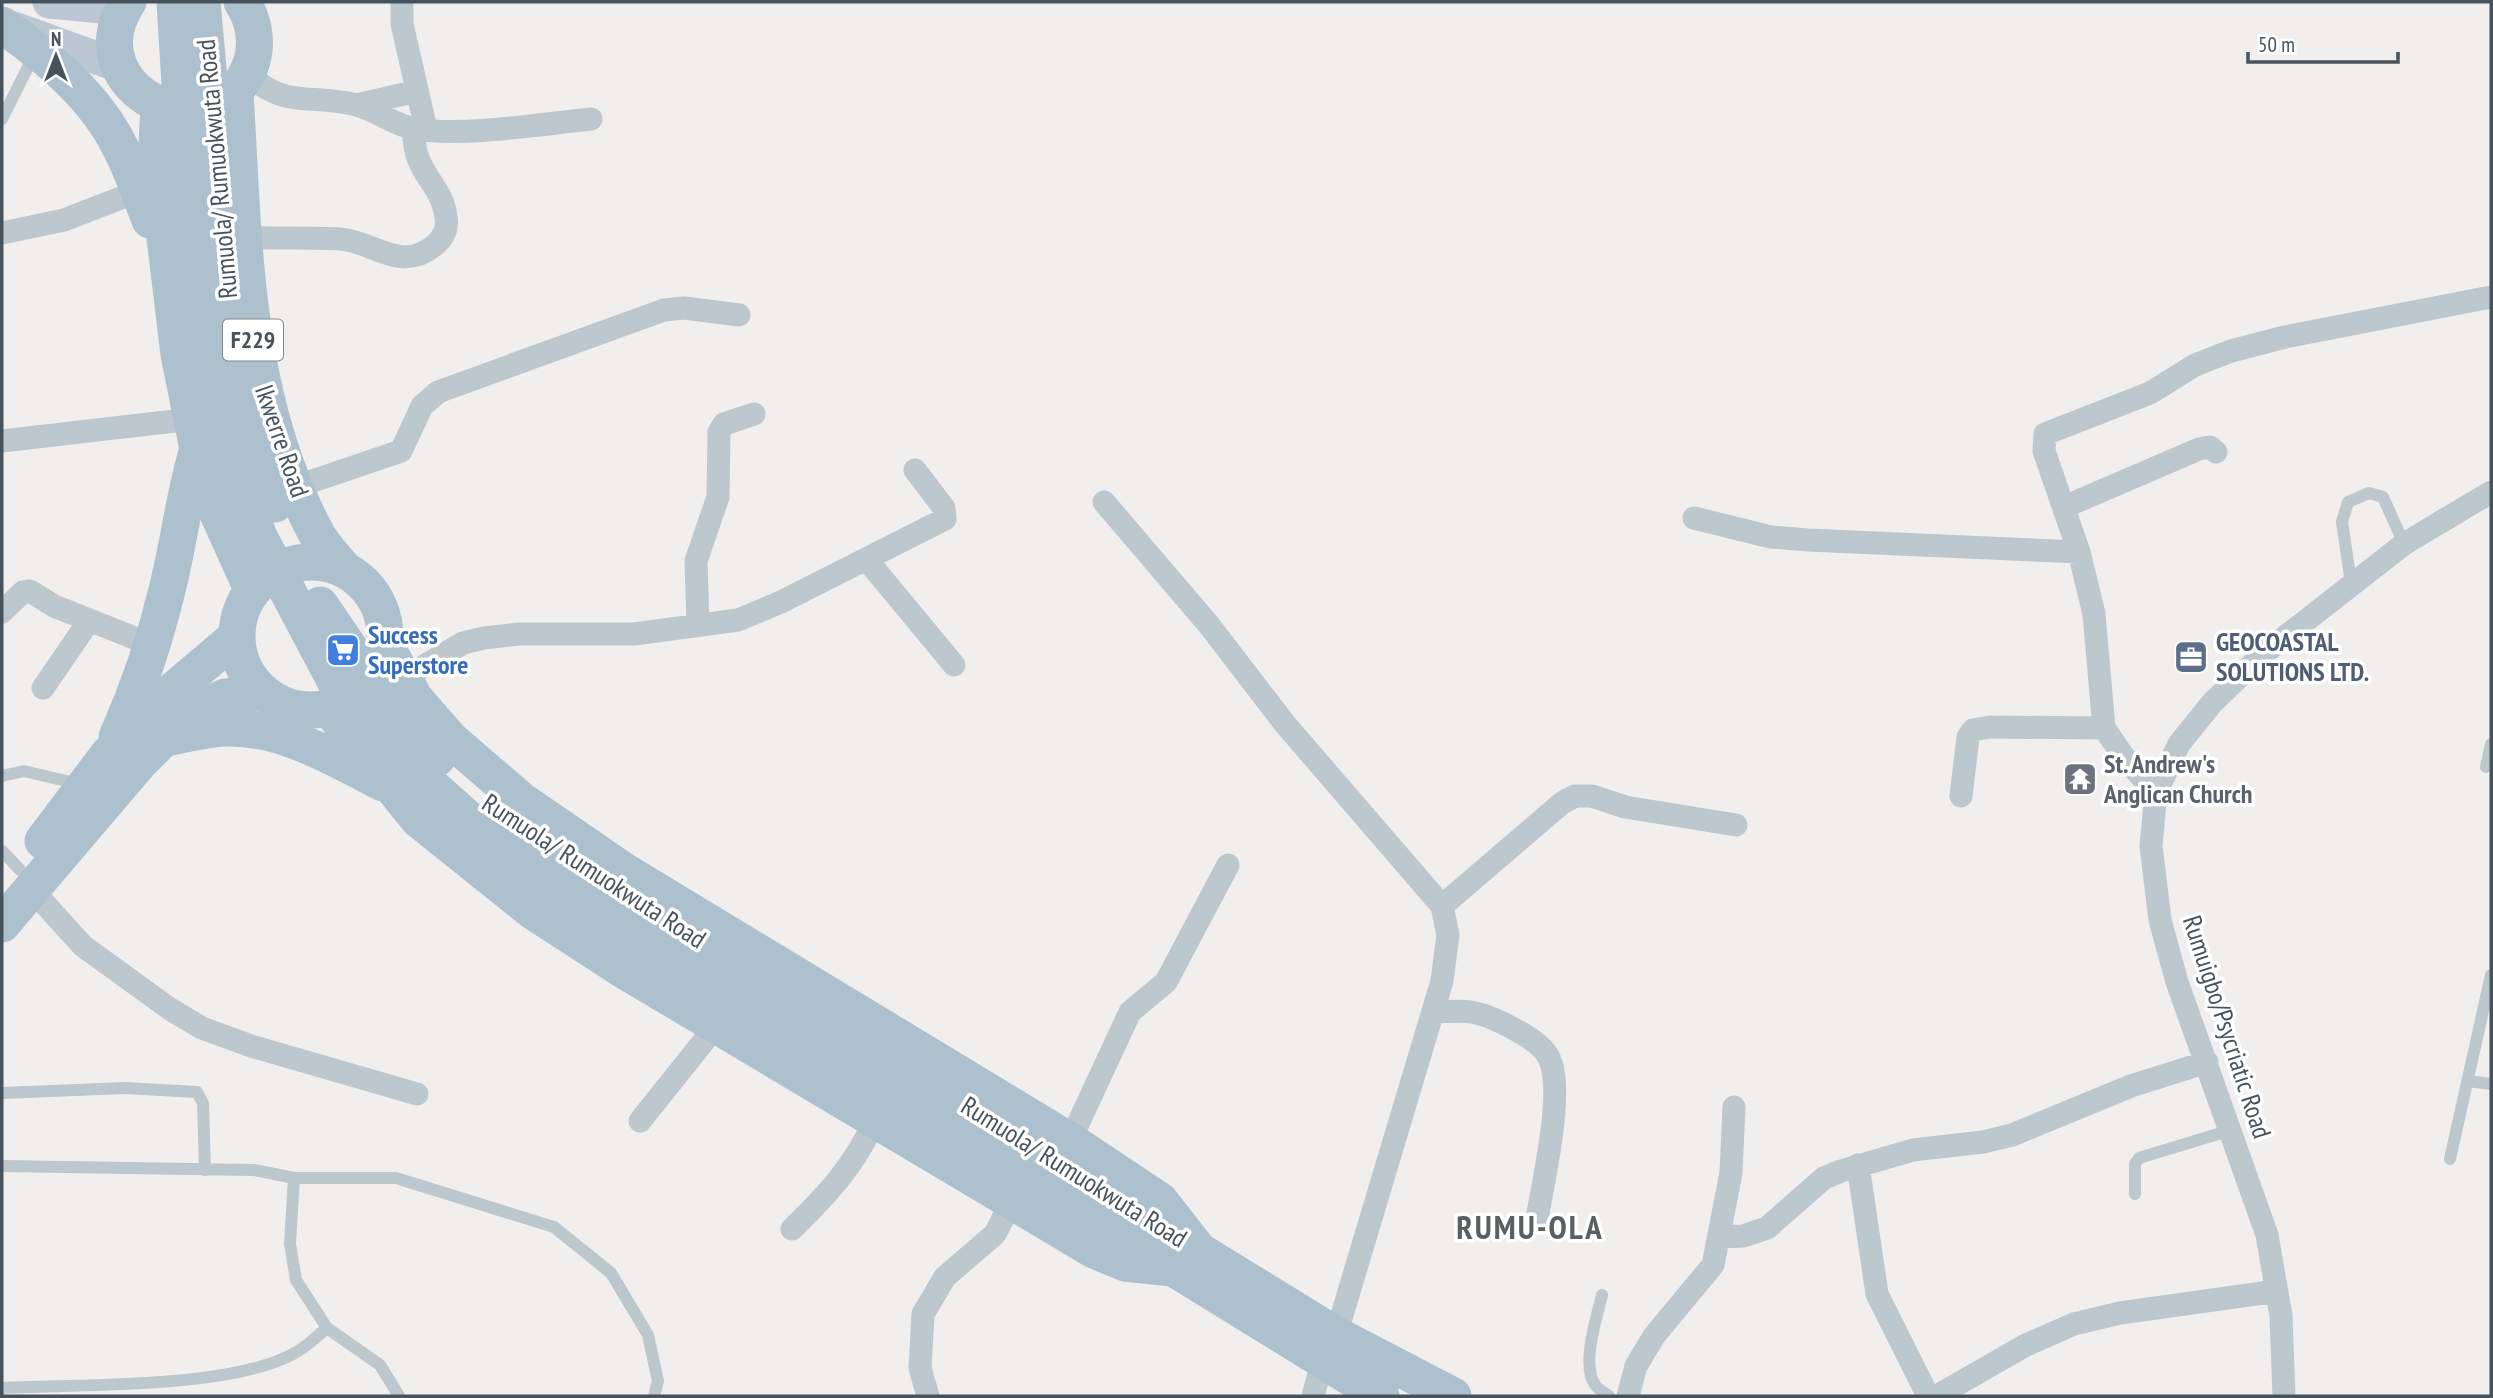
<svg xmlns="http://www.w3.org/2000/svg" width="2493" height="1398" viewBox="0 0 2493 1398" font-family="'PT Sans Narrow',sans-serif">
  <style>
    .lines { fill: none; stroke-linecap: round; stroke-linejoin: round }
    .service { stroke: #bcc7ce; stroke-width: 12 }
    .minor { stroke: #bcc7ce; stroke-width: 23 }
    .secondary { stroke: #bbc8d3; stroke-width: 33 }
    .primary { stroke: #adc0ce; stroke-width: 37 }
    .primary-bridge { stroke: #adc0ce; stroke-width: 37 }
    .labels { text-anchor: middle; stroke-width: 7; stroke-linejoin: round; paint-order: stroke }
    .shield { fill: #fff; stroke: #7e878d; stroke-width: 2 }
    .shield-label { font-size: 24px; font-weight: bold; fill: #46535c }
    .street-label { font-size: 26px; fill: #46535c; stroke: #fff }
    .shop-label { font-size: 26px; font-weight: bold; fill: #366cbe; stroke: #fff; text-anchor: start }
    .service-label { font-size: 26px; font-weight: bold; fill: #4e5e75; stroke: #fff; text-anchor: start }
    .worship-label { font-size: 26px; font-weight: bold; fill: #5b616d; stroke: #fff; text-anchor: start }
    .district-label { font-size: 33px; font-weight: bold; letter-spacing: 2px; fill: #5a5f63; stroke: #fff }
  </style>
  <rect width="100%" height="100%" fill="#f1eeee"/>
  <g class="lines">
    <path class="service" d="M2,119L35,53
      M2351,583L2342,522L2348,502L2369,493L2383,497L2404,544
      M2486,767L2491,744
      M2,776L24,771L79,784
      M2,851L20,870
      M2468,1081L2491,1084
      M2,1093L125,1088L197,1092L203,1103L205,1170
      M2450,1159L2491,975
      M2,1166L254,1170L294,1178H396L554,1227L611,1273L648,1335L658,1381L654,1396
      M294,1178L290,1244L296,1280L327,1328L380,1365L399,1396
      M2135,1194V1164L2139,1158L2231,1130
      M1602,1295C1597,1317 1580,1367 1596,1386C1599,1390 1605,1393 1609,1396
      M2,1388C79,1384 228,1389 293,1354C306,1348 317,1336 327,1328"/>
    <path class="minor" d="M402,2V24L426,129
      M247,73C285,110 312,93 356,105C376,110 394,125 415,129C463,137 541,124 591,119
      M357,105L417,91
      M2,233L64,220L139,191
      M244,237C276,239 308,237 340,239C374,241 400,274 435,245C444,237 448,228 446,217C442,182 412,174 414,129
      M2,441L192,419
      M295,487L401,451L422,406L438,392L664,310L684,308L739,315
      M1104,502L1209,625L1285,724L1442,906L1448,935L1442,981L1336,1335
      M2064,507L2199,449L2210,447L2216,452
      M1694,518L1771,537L1808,540L2079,552
      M867,560L954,665
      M2,612L23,592L30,591L54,606L152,645
      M698,625L696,561L718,497L719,432L724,424L754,414
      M404,678L463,643L484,638L519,634H634L738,620L781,602L945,519L944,508L915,470
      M43,688L89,621
      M2156,793L2124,757L2104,728L2094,614L2079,552L2044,451L2045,434L2150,393L2195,365L2231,351L2285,337L2491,297
      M1961,796L1968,737L1973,730L1990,727L2104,728
      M33,891L83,946L170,1009L202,1028L251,1046L417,1094
      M1442,906L1562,803L1575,796H1592L1625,807L1736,825
      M1433,1012C1445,1012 1459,1010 1471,1012C1490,1015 1541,1039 1549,1058C1565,1090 1543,1182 1537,1219
      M640,1121L716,1026
      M1070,1141L1130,1012L1166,982L1228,865
      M1858,1165L1877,1294L1928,1396
      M792,1229C827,1195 855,1165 875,1120
      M1720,1237L1743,1236L1767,1228L1824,1178L1841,1171L1913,1150L1983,1142L2012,1135L2131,1086L2207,1062
      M928,1396L920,1368L923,1314L945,1277L995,1234L1012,1201
      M1313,1396L1322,1363
      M1628,1396L1636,1366L1654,1336L1713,1265L1731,1173L1734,1107
      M1937,1396L2026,1345L2074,1324L2120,1313L2277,1291
      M2284,1396L2281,1316L2267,1235L2177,982L2160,920L2151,846L2156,793L2179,744L2212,703L2262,655L2404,544L2491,492"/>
    <path class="secondary" d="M49,2L123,9
      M14,28L119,66"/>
    <path class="primary" d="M128,2C70,89 215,161 251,64C258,43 254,20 242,2
      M2,25C48,57 96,97 121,149C133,172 141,197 150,220
      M235,92C244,241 243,395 315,531C322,545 334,557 344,569
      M159,106L156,163L179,354L198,449L215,507L252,589
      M237 636a74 74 0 1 1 148 0a74 74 0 1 1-148 0Z
      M385,644L415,699L451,740L522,801L624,871L1070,1141L1160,1201L1199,1251
      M329,708L418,819L534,912L622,969L1094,1250L1125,1263L1172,1268
      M117,737C138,690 155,640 167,590C179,543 184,495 198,449
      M166,738C185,734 206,729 225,728C282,726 334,758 383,783
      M43,841L108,755L169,694L236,637
      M2,924L139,763L188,714L225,697L263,692
      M1183,1241L1336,1335L1453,1396
      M1162,1261L1381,1396"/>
    <path class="primary-bridge" d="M175,2L183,133L201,317L219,420L259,537L339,688L381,741L494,842L822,1057L1068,1201L1162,1261
      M202,2L237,389L275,504
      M320,605L404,728L437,758
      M509,822L1021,1137L1183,1241"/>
  </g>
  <defs>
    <g id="supermarket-square" transform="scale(1.75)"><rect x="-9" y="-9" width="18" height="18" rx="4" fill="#3f7fe0" stroke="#fff"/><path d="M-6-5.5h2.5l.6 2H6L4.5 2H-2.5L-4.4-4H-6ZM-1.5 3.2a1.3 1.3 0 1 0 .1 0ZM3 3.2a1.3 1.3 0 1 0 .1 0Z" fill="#fff"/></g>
    <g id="office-square" transform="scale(1.75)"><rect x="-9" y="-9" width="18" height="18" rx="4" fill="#5c6f8a" stroke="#fff"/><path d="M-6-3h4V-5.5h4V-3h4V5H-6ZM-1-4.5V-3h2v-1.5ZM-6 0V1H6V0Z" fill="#fff"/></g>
    <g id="temple-square" transform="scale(1.75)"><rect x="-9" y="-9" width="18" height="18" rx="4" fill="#6b7280" stroke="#fff"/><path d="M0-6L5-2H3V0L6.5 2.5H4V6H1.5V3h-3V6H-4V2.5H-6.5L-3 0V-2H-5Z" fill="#fff"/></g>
  </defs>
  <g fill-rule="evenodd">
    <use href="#supermarket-square" x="343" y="650"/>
    <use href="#office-square" x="2191" y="657"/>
    <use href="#temple-square" x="2080" y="779"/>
  </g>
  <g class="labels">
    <rect class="shield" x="223" y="319.5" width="60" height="41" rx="5"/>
    <g class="shield-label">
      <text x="253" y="348">F229</text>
    </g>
    <g class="street-label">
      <text transform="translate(217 169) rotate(-95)" y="9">Rumuola/ Rumuokwuta Road</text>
      <text transform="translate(282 441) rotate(71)" y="9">Ikwerre Road</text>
      <text transform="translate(594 871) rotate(33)" y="9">Rumuola/ Rumuokwuta Road</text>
      <text transform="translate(2227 1027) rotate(72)" y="9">Rumuigbo/Psycriatic Road</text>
      <text transform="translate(1074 1172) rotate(32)" y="9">Rumuola/ Rumuokwuta Road</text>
    </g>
    <g class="shop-label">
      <text x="368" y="644">Success<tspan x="368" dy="30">Superstore</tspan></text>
    </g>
    <g class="service-label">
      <text x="2216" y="651">GEOCOASTAL<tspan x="2216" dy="30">SOLUTIONS LTD.</tspan></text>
    </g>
    <g class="worship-label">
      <text x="2104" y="773">St. Andrew's<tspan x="2104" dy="30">Anglican Church</tspan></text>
    </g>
    <g class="district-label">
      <text x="1530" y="1239">RUMU-OLA</text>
    </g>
  </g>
  <rect width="2493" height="1398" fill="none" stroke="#46535c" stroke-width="7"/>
  <g transform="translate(56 56)" stroke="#ffffff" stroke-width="5" paint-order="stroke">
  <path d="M0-5L12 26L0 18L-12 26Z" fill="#46535c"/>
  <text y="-10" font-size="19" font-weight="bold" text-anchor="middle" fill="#46535c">N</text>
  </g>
  <path d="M2248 52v10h150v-10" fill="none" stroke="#46535c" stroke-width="3.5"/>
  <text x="2258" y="52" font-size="21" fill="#46535c" stroke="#ffffff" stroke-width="5" paint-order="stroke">50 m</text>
</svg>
